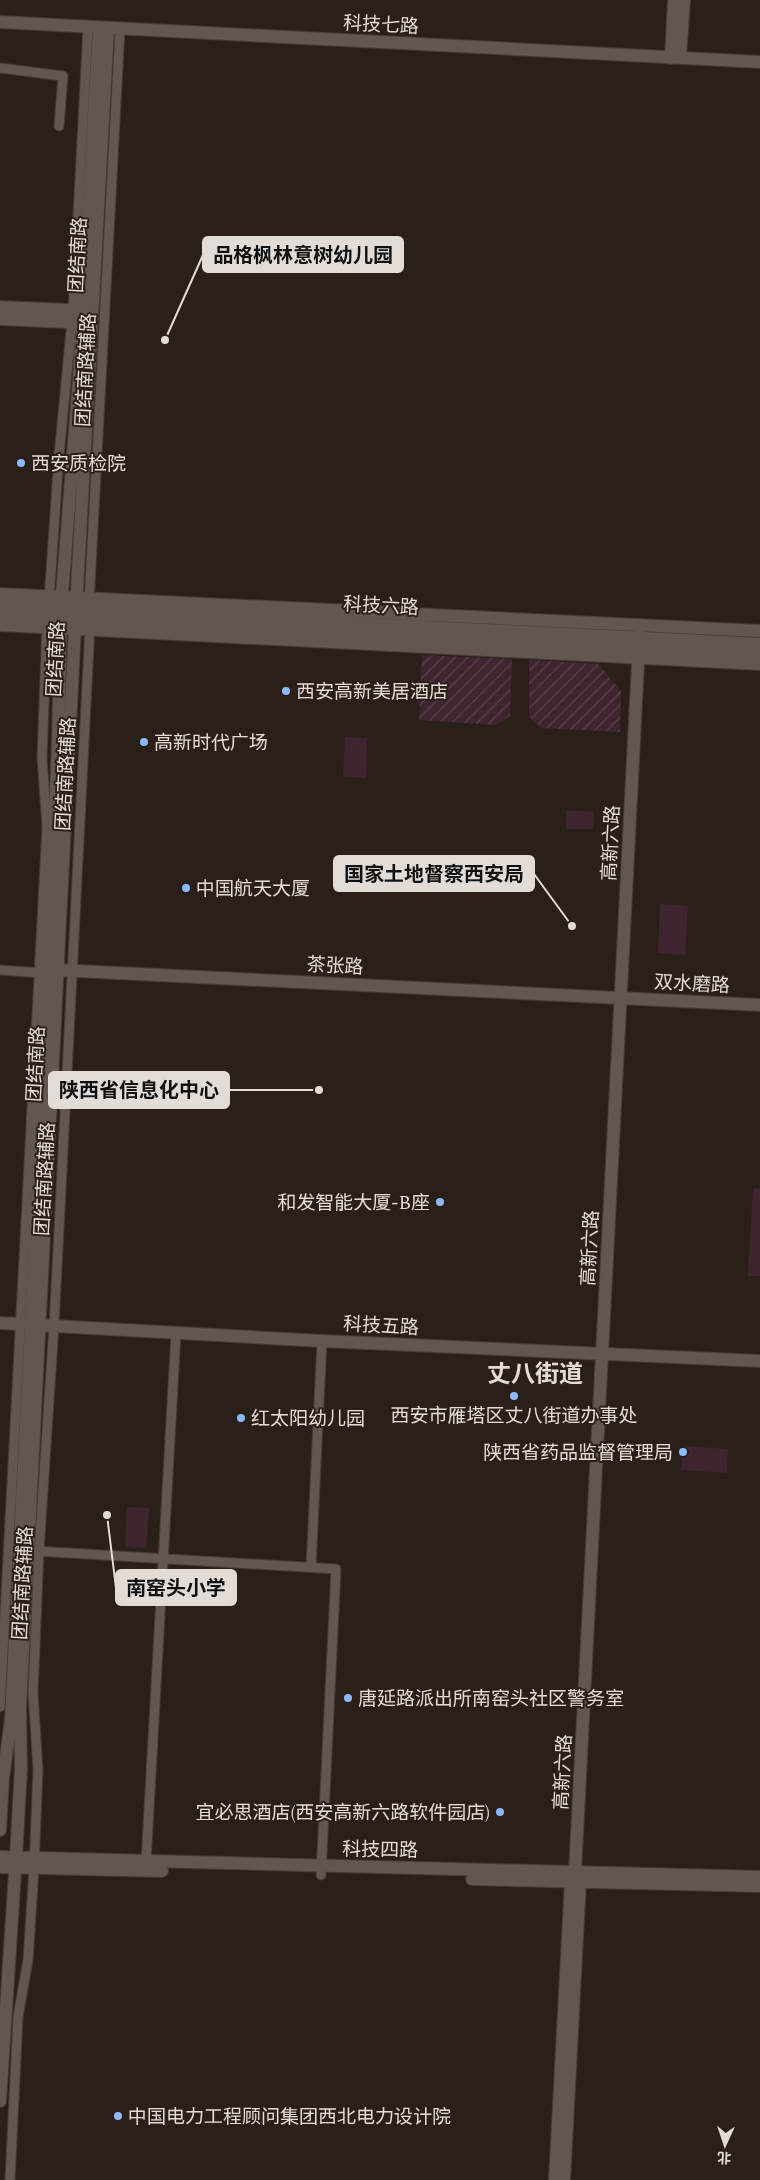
<svg xmlns="http://www.w3.org/2000/svg" width="760" height="2180" viewBox="0 0 760 2180" font-family="Spectral,'Noto Sans SC',serif">
  <style>
    .grass { fill: #3f252f }
    .garden { fill: url(#garden-furrows) }
    .lines { fill: none; stroke-linecap: round; stroke-linejoin: round }
    .street-casing { stroke: #443c37; stroke-width: 11 }
    .secondary-casing { stroke: #443c37; stroke-width: 14 }
    .street { stroke: #62574f; stroke-width: 9 }
    .secondary { stroke: #62574f; stroke-width: 12 }
    .poi-dot { fill: #8abafc; stroke: #2a2019; stroke-width: 2 }
    .labels { text-anchor: middle; stroke-width: 4; stroke-linejoin: round; paint-order: stroke }
    .street-label { font-size: 19px; fill: #e2dbd6; stroke: #2a2019 }
    .poi-label { font-size: 19px; fill: #e2dbd6; stroke: #2a2019; text-anchor: start }
    .district-label { font-size: 24px; font-weight: bold; fill: #e2dbd6; stroke: #2a2019 }
    .leader { fill: none; stroke: #e2dbd6; stroke-width: 2 }
    .callout-dot { fill: #e2dbd6; stroke: #2a2019; stroke-width: 2 }
    .callout { fill: #e2dbd6; stroke: #e2dbd6; stroke-width: 2 }
    .callout-label { font-size: 20px; text-anchor: middle; font-weight: bold; fill: #111 }
  </style>
  <defs>
    <pattern id="garden-furrows" width="10" height="10" patternUnits="userSpaceOnUse" patternTransform="scale(1.25)"><rect width="10" height="10" fill="#3f252f"/><path d="M-1 1l2-2M0 10L10 0M9 11l2-2" fill="none" stroke="#5a444c"/></pattern>
  </defs>
  <rect width="100%" height="100%" fill="#2a2019"/>
  <path class="grass" d="M345,737L367,738L366,778L343,777Z
    M566,810L594,812L593,829H566Z
    M660,904L688,906L685,955L658,953Z
    M753,1188L760,1189V1276H748Z
    M683,1446L728,1449L727,1473L681,1470Z
    M127,1507L149,1508L146,1548L125,1547Z"/>
  <path class="garden" d="M422,655L512,659L510,716L496,725L419,720Z
    M529,660L598,664L621,691L620,732L541,728L529,717Z"/>
  <g class="lines">
    <g class="street-casing">
      <path id="street" d="M0,68L63,76L59,126
        M49,600L59,455L73,310L88,27
        M89,603L120,29
        M0,970L42,973
        M36,1551L336,1569L321,1875
        M311,1567L322,1341
        M0,1707L47,827L42,758L47,623
        M146,1862L176,1333
        M10,2180L18,2017L28,1960L34,1868L38,1770L33,1693L39,1551L54,1326L90,626"/>
    </g>
    <g class="secondary-casing">
      <path id="secondary" d="M0,22L760,62
        M671,58L674,0
        M680,58L684,0
        M0,307L90,311
        M0,319L90,323
        M0,594L760,631
        M0,605L760,644
        M0,615L760,653
        M0,625L760,664
        M51,972L58,970L760,1005
        M0,1323L322,1341L760,1361
        M0,1830L3,1778L11,1719L50,946L58,742L61,607L79,378L99,28
        M0,1857L760,1877
        M0,1867L162,1871
        M472,1879L760,1886
        M0,2101L16,1857L21,1768L20,1708L76,608L108,28
        M555,2180L571,1881L575,1872L640,625
        M564,2180L580,1881L576,1875"/>
    </g>
    <use href="#street" class="street"/>
    <use href="#secondary" class="secondary"/>
  </g>
  <g class="poi-dot">
    <circle cx="21" cy="463" r="5"/>
    <circle cx="286" cy="691" r="5"/>
    <circle cx="144" cy="742" r="5"/>
    <circle cx="186" cy="888" r="5"/>
    <circle cx="440" cy="1202" r="5"/>
    <circle cx="514" cy="1396" r="5"/>
    <circle cx="241" cy="1418" r="5"/>
    <circle cx="683" cy="1452" r="5"/>
    <circle cx="348" cy="1698" r="5"/>
    <circle cx="500" cy="1812" r="5"/>
    <circle cx="118" cy="2116" r="5"/>
  </g>
  <g class="labels">
    <g class="street-label">
      <text transform="translate(381 24) rotate(3)" y="7">科技七路</text>
      <text transform="translate(77 255) rotate(-87)" y="7">团结南路</text>
      <text transform="translate(85 370) rotate(-87)" y="7">团结南路辅路</text>
      <text transform="translate(381 605) rotate(3)" y="7">科技六路</text>
      <text transform="translate(55 659) rotate(-87)" y="7">团结南路</text>
      <text transform="translate(65 774) rotate(-87)" y="7">团结南路辅路</text>
      <text transform="translate(610 843) rotate(-87)" y="7">高新六路</text>
      <text transform="translate(335 965) rotate(3)" y="7">茶张路</text>
      <text transform="translate(692 983) rotate(3)" y="7">双水磨路</text>
      <text transform="translate(35 1064) rotate(-87)" y="7">团结南路</text>
      <text transform="translate(44 1179) rotate(-87)" y="7">团结南路辅路</text>
      <text transform="translate(589 1248) rotate(-87)" y="7">高新六路</text>
      <text transform="translate(381 1325) rotate(3)" y="7">科技五路</text>
      <text transform="translate(22 1583) rotate(-87)" y="7">团结南路辅路</text>
      <text transform="translate(562 1772) rotate(-87)" y="7">高新六路</text>
      <text transform="translate(380 1849) rotate(1)" y="7">科技四路</text>
    </g>
    <g class="poi-label">
      <text x="31" y="470">西安质检院</text>
      <text x="296" y="698">西安高新美居酒店</text>
      <text x="154" y="749">高新时代广场</text>
      <text x="196" y="895">中国航天大厦</text>
      <text x="430" y="1209" text-anchor="end">和发智能大厦-B座</text>
      <text x="514" y="1422" text-anchor="middle">西安市雁塔区丈八街道办事处</text>
      <text x="251" y="1425">红太阳幼儿园</text>
      <text x="673" y="1459" text-anchor="end">陕西省药品监督管理局</text>
      <text x="358" y="1705">唐延路派出所南窑头社区警务室</text>
      <text x="490" y="1819" text-anchor="end">宜必思酒店(西安高新六路软件园店)</text>
      <text x="128" y="2123">中国电力工程顾问集团西北电力设计院</text>
    </g>
    <g class="district-label">
      <text x="535" y="1382">丈八街道</text>
    </g>
  </g>
  <path class="leader" d="M165 340L203 255M572 926L534 874M319 1090L229 1090M107 1515L116 1588"/>
  <g class="callout-dot">
    <circle cx="165" cy="340" r="5"/>
    <circle cx="572" cy="926" r="5"/>
    <circle cx="319" cy="1090" r="5"/>
    <circle cx="107" cy="1515" r="5"/>
  </g>
  <g class="callout">
    <rect x="203" y="237" width="200" height="35" rx="5"/>
    <rect x="334" y="856" width="200" height="35" rx="5"/>
    <rect x="49" y="1072" width="180" height="36" rx="5"/>
    <rect x="116" y="1570" width="120" height="35" rx="5"/>
  </g>
  <g class="callout-label">
    <text x="303" y="262">品格枫林意树幼儿园</text>
    <text x="434" y="881">国家土地督察西安局</text>
    <text x="139" y="1097">陕西省信息化中心</text>
    <text x="176" y="1595">南窑头小学</text>
  </g>
  <g transform="translate(725 2145) rotate(183)" stroke="#2a2019" stroke-width="4" paint-order="stroke">
  <path d="M0-4L9 19L0 12L-9 19Z" fill="#e2dbd6"/>
  <text y="-8" font-size="14" font-weight="bold" text-anchor="middle" fill="#e2dbd6">北</text>
  </g>
</svg>
